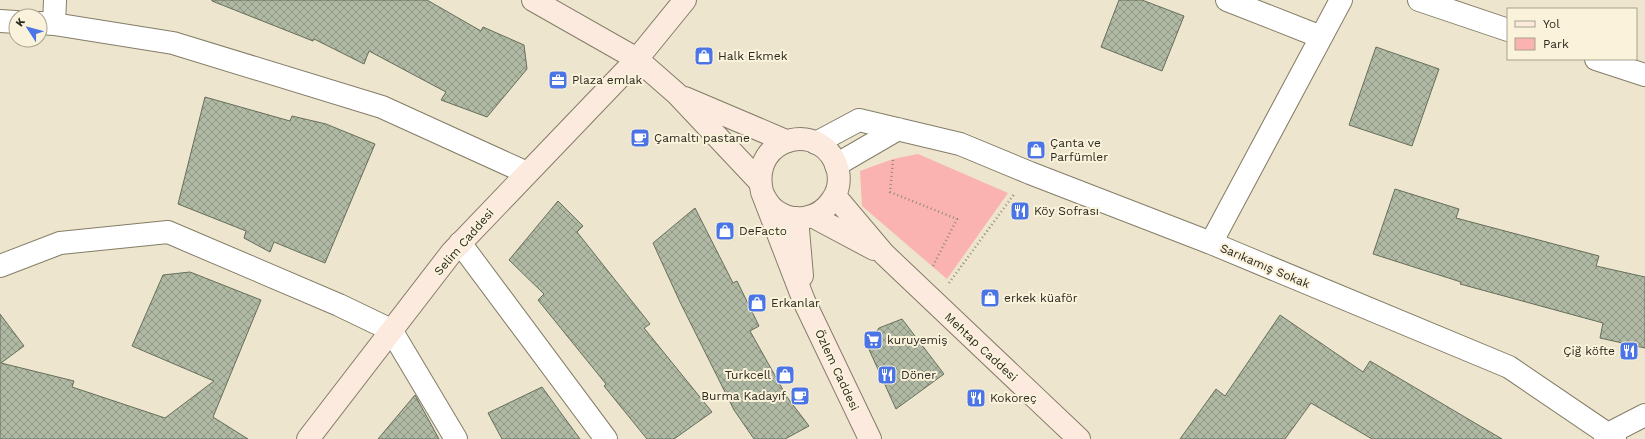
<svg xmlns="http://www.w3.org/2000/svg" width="1645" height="439" viewBox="0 0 1645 439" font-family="'Work Sans',sans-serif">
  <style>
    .green { fill: #fab3b0 }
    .building { fill: url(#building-cross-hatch); stroke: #666f5b }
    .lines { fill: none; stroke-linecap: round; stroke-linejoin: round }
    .street-casing { stroke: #847d67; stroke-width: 24 }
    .secondary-casing { stroke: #847d67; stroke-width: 24 }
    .path { stroke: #918c7b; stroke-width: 2.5; stroke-dasharray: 1 3; stroke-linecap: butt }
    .street { stroke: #fff; stroke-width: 22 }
    .secondary { stroke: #fceade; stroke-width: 22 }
    .labels { text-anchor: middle; stroke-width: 4; stroke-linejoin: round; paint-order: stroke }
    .poi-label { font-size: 12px; fill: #2c2920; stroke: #faf2da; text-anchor: start }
    .street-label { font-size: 12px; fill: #2c2920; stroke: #faf2da }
  </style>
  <defs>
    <pattern id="building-cross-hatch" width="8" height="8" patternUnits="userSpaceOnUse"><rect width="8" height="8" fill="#b0b9a3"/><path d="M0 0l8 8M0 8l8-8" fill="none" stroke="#8f9684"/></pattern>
  </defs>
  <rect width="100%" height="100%" fill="#ede5cd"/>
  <path class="green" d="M918,154L1008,193L947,279L862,206L860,171L893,159Z"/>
  <path class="building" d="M212,0H427L481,31L483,27L524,45L527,69L487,117L441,100L446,92L369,51L364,64L314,39L313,41L212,1Z
    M1119,0H1142L1184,16L1162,71L1101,47Z
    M1376,47L1439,69L1412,146L1349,125Z
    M205,97L290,121L292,116L326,124L375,144L325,263L274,242L270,252L244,238L246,231L178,204Z
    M1395,189L1459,209L1456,218L1599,256L1596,266L1645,277V348L1600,338L1603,323L1460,284L1461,282L1373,254Z
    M558,201L583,226L577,232L650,324L644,328L712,412L674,439H647L604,386L606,384L538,300L544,294L509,260Z
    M695,208L733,283L737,281L759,326L750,331L787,397L809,426L785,439H754L734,410L680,302L653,243Z
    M190,272L261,300L213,417L248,439H0V314L24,346L1,363L74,381L72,387L165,418L214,381L132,346L163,275Z
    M1280,315L1363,372L1370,361L1502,439H1372L1311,403L1285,439H1180L1216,389L1225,396Z
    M902,319L944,374L896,409L867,345L879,328Z
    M542,387L580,439H502L488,413Z
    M415,395L439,439H378Z"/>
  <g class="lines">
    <g class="street-casing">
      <path id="street" d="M1227,0L1321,37
        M1419,0L1508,30
        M0,21L16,22
        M40,23L54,24L173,43L382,107L527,173
        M54,24L55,0
        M1596,59L1645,75
        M816,143L859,120L960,144L1030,173L1211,243L1509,367L1615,439
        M836,165L898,129
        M460,243L606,439
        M1211,243L1341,0
        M0,266L60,243L168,232L339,305L391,330L456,439
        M1605,439L1608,434L1645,415"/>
    </g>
    <g class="secondary-casing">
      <path id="secondary" d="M533,0L637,59L677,94L759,181
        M685,98L786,141
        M762,192C765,199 769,206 776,211C794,224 820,219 832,200C838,192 840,181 838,171C826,119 749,134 762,192L804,301L870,439
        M835,196L884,254L1079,439
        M812,216L874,249
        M797,218L802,276
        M308,439L452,252L637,59L685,0"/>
    </g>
    <path class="path" d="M893,160L890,192L957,219L933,266
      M949,283L1015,193"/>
    <use href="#street" class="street"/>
    <use href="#secondary" class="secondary"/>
  </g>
  <defs>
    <g id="shop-square" transform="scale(1)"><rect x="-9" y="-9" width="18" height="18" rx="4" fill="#4b74e7" stroke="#faf2da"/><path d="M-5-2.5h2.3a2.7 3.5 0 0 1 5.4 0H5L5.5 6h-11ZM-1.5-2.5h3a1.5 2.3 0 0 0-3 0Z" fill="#fff"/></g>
    <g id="office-square" transform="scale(1)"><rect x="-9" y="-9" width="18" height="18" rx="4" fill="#4b74e7" stroke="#faf2da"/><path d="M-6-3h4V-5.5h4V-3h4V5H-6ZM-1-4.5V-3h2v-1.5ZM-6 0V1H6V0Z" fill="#fff"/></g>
    <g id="cafe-square" transform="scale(1)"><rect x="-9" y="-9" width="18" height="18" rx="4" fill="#4b74e7" stroke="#faf2da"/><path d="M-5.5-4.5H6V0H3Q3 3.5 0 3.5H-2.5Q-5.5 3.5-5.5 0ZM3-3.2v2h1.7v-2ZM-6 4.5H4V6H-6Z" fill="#fff"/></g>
    <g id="restaurant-square" transform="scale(1)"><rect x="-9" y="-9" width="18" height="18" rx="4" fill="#4b74e7" stroke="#faf2da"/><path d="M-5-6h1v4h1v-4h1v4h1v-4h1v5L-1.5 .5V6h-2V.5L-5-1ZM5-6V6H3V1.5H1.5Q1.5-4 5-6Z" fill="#fff"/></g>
    <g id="supermarket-square" transform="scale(1)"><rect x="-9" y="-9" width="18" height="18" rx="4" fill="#4b74e7" stroke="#faf2da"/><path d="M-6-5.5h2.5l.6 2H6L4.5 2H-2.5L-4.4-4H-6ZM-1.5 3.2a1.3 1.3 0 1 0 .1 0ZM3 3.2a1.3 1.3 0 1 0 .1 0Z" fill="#fff"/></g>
  </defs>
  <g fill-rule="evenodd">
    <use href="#shop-square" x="704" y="56"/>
    <use href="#office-square" x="558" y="80"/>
    <use href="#cafe-square" x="640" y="138"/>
    <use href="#shop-square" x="1036" y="150"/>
    <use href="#restaurant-square" x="1020" y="211"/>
    <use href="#shop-square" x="725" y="231"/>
    <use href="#shop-square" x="990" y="298"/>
    <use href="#shop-square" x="757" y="303"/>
    <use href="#supermarket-square" x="873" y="340"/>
    <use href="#restaurant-square" x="1629" y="351"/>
    <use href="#shop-square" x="785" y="375"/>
    <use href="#restaurant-square" x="887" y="375"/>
    <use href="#cafe-square" x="800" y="396"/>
    <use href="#restaurant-square" x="976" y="398"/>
  </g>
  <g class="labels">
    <g class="poi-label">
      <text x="718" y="60">Halk Ekmek</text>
      <text x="572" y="84">Plaza emlak</text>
      <text x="654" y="142">Çamaltı pastane</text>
      <text x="1050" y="147">Çanta ve<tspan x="1050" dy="14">Parfümler</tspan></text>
      <text x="1034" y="215">Köy Sofrası</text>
      <text x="739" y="235">DeFacto</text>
      <text x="1004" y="302">erkek küaför</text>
      <text x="771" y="307">Erkanlar</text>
      <text x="887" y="344">kuruyemiş</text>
      <text x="1615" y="355" text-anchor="end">Çiğ köfte</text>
      <text x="771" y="379" text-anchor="end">Turkcell</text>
      <text x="901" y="379">Döner</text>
      <text x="786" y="400" text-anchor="end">Burma Kadayıf</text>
      <text x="990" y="402">Kokoreç</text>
    </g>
    <g class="street-label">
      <text transform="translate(464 242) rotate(-49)" y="4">Selim Caddesi</text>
      <text transform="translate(1265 266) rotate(23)" y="4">Sarıkamış Sokak</text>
      <text transform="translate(981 347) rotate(43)" y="4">Mehtap Caddesi</text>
      <text transform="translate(837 370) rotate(65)" y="4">Özlem Caddesi</text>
    </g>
  </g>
  <rect x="1507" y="8" width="130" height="52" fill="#faf2da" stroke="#a8a290"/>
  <rect x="1515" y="21" width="20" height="6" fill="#fceade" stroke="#a8a290"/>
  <text x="1543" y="28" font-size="12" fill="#2c2920">Yol</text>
  <rect x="1515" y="38" width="20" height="12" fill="#fab3b0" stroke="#a8a290"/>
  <text x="1543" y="48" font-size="12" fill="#2c2920">Park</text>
  <g transform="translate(28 28) rotate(306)"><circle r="19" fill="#faf2da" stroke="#a8a290"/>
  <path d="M0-3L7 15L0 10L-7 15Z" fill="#4b74e7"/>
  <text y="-6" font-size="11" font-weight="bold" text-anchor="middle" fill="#2c2920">K</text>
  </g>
</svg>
